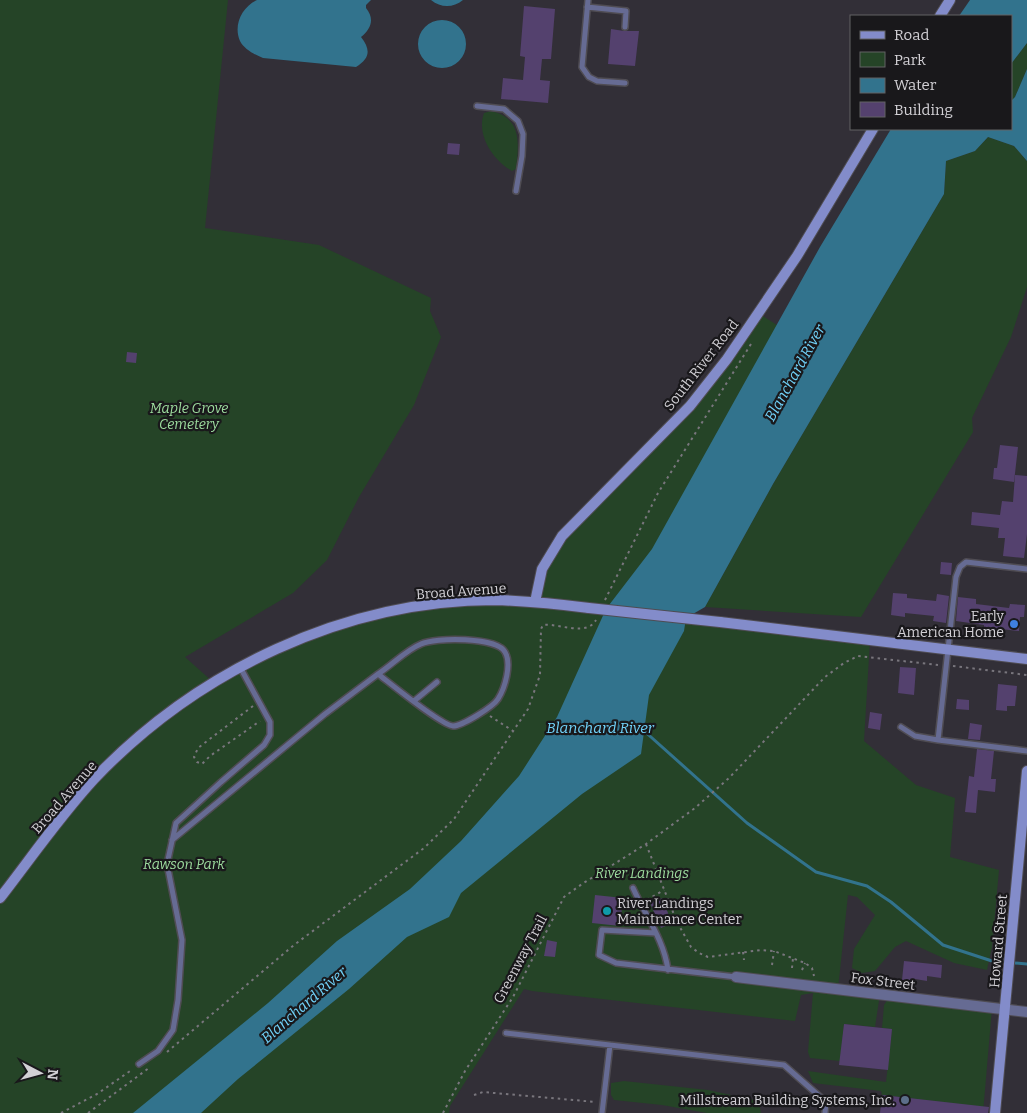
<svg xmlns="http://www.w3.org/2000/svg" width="1027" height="1113" viewBox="0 0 1027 1113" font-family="Bitter,serif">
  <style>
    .green { fill: #254427 }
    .water { fill: #32738d }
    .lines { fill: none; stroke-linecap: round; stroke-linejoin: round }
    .stream { stroke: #32738d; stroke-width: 3 }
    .building { fill: #54416e }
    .lane-casing { stroke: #4f4c53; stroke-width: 8 }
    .street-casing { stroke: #4f4c53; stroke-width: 12 }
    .secondary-casing { stroke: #4f4c53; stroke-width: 12 }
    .path { stroke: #79767d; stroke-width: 2; stroke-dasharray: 2.5 4; stroke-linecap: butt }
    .lane { stroke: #666b93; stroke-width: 5 }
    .street { stroke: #666b93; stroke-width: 10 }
    .secondary { stroke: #838cca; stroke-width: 10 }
    .secondary-bridge-casing { stroke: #4f4c53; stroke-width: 12; stroke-linecap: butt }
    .secondary-bridge { stroke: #838cca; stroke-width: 10 }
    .shop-dot { fill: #3f7fe0; stroke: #19181b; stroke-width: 2 }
    .culture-dot { fill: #0f9aa8; stroke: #19181b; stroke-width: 2 }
    .service-dot { fill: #5c6f8a; stroke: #19181b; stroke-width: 2 }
    .labels { text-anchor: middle; stroke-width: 4.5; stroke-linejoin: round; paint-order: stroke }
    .street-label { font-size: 14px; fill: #d2d0d5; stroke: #19181b }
    .park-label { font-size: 14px; font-style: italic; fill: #9ddc9e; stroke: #19181b }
    .poi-label { font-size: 14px; fill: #d2d0d5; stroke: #19181b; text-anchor: end }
    .water-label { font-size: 15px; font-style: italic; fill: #71d2f9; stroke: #19181b }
  </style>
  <rect width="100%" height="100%" fill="#322f37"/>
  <path class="green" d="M0,0H228L205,228L319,245L431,298L430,311L441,337L414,405L359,497L327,560L293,593L185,657L213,682L318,632L409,608L535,602L542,569L562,536L690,406L758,313L810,346L662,615L870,640L864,741L916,785L955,798L950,857L999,870L992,947L987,970L954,963L906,941L895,947L875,971L862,973L852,968L854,949L875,915L857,897L848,895L838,989L880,994L875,1027L844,1024L840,1061L810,1058L808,1052L813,993L801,995L795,1021L532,991L524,989L450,1106L449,1113H0Z
    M1027,43V69L1015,97L1011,101V64Z
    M491,111C522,118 519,143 516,169L512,171C493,160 476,135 484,113Z
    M988,137L1014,146L1027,161V287L1011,337L972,418L973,432L861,617L705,607L773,484L944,194L946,161L975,151Z
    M890,996L992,1008L983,1113L977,1106L882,1095L881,1091L813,1083L808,1071L886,1082L892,1029L882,1028L884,1005Z
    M624,1081L708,1090L754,1100L759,1103L761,1113H707L662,1105L614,1100L611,1095V1083Z"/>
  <path class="water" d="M257,0H371L366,5V8C375,19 371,29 361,37C371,50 370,58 356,67L263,58C255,55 244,49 240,41C233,25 242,7 257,0Z
    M431,0H463C453,8 441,8 431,0Z
    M970,0H1027V43L1011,64V16H959Z
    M418 44a24 24 0 1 1 48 0a24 24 0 1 1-48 0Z
    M1027,69V161L1014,146L988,137L975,151L946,161L944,194L773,484L705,607L686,618L684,631L649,695L641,754L582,794L461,893L449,917L407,937L349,989L238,1079L201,1113H133L268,1003L337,941L410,889L461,841L519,776L557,717L606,609L652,549L820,247L891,129H1011V101L1015,97Z"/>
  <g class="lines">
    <path class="stream" d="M642,729L747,823L816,872L867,886L891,902L943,945L992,961L1027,964"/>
  </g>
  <path class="building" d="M524,6L555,9L551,59H542L540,80L550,81L548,103L501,99L503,78L523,80L525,57L520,56Z
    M611,29L624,31H639L635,66L608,64Z
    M448,143L460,144L459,155L447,154Z
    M127,352L137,353L136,363L126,362Z
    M1000,445L1018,447L1014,482L993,479L994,468H997Z
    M1015,475L1027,476V534L1024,558L1003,556L1005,538H998L999,528L971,525L972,512L1000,515L1002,501L1013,502Z
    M941,562L952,563L951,575L940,574Z
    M893,593L907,594V598L936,601L937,594L949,596L946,623L933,621L934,616L905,613V617L891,615Z
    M958,597L976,599V604L1009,608L1010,604L1025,605L1024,617H1020L1019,631L984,627V625L956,621Z
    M900,667L916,668L914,695L898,693Z
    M998,684L1017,686L1015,706H1007V711L996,710Z
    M957,699L969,700V710L956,709Z
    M870,712L882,714L880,730L868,728Z
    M970,723L982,725L980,740L968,739Z
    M977,749L994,751L991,779H996L995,792L978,790L976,813L965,812L969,776L974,777Z
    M595,895L623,898L620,926L592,923Z
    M662,898L672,923L661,928L650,903Z
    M547,940L557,942L555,957L544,956Z
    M904,961L942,965L941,978L927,976V981L915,979L914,982L902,980Z
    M844,1024L892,1029L888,1070L839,1065Z
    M882,1095L989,1107L988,1113H880Z"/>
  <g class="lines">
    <g class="lane-casing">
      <path id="lane" d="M588,0L582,67L589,77L597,81L625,83
        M587,7L626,11L625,27
        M477,106L504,109L518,121L523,134L522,156L516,191
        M1027,569L966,562L960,567L956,577L938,740L1027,751
        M414,701L437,682
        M901,727L915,736L938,740
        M172,840L325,714L378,674C392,665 406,650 421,644C435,637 497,637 505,652C512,664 505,688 498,699C493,707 462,726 453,726C441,725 391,684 378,674
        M633,888C645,915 664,940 668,970
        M656,933L602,930L599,955L616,963L736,977
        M506,1033L784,1065L826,1102L825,1113
        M139,1064L158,1051L173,1030L178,1000L182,940L167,864L176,823L221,782L264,745L270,735V722L240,667
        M602,1113L610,1045"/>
    </g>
    <g class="street-casing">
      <path id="street" d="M736,977L1027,1012"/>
    </g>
    <g class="secondary-casing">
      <path id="secondary" d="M940,16L950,0
        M535,602L542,569L562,536L690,406L727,359L797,256L873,129
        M720,622L1027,659
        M0,898C31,858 60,816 94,779C197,671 344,600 495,600C527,601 558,604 589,608
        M995,1113L1027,771"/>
    </g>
    <path class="path" d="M605,600L658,493L751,344
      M953,666L1027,675
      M253,706L198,748L194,757L197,762L202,764L210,756L260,721
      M490,716L513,731
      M646,844L677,922L691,947L699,953L708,957L761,950L774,951L805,963L812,968L814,976
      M647,900L664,890
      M743,952L744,960
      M772,965L774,951
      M792,968L793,958
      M802,970L805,963
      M167,1052L294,945L424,848L454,819L528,709L540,675L541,629L543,625C559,623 586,637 596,620
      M474,1095L483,1092L596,1102
      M61,1113L97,1094L133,1069
      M88,1113L149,1068
      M443,1113L465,1071L513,997L564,897L582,884L646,844L695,808L729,778L825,677L844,663L858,656L938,665"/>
    <use href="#lane" class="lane"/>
    <use href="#street" class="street"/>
    <use href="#secondary" class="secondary"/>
    <g class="secondary-bridge-casing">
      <path id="secondary-bridge" d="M589,608L720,622"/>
    </g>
    <use href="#secondary-bridge" class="secondary-bridge"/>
  </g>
  <circle class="shop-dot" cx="1014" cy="624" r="5"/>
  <circle class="culture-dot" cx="607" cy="911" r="5"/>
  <circle class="service-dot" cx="905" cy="1100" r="5"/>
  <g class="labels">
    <g class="street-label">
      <text transform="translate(701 365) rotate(-52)" y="5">South River Road</text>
      <text transform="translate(461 591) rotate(-4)" y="5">Broad Avenue</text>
      <text transform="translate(64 797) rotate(-49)" y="5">Broad Avenue</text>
      <text transform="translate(998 941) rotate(-85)" y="5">Howard Street</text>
      <text transform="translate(520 959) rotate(-62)" y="5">Greenway Trail</text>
      <text transform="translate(883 981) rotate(7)" y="5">Fox Street</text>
    </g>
    <g class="park-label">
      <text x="189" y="413">Maple Grove<tspan x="189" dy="16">Cemetery</tspan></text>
      <text x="184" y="869">Rawson Park</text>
      <text x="642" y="878">River Landings</text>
    </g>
    <g class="poi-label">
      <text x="1004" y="621">Early<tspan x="1004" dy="16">American Home</tspan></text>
      <text x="617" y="908" text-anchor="start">River Landings<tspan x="617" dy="16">Maintnance Center</tspan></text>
      <text x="895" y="1105">Millstream Building Systems, Inc.</text>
    </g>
    <g class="water-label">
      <text transform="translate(795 373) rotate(-61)" y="5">Blanchard River</text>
      <text x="600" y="733">Blanchard River</text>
      <text transform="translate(304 1005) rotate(-41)" y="5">Blanchard River</text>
    </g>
  </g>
  <rect x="850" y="15" width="162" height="115" fill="#19181b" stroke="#636265"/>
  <rect x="860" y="31" width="25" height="8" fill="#838cca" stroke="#636265"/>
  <text x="894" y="40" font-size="15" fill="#d2d0d5">Road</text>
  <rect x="860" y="52" width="25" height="15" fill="#254427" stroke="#636265"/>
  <text x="894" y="65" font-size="15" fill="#d2d0d5">Park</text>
  <rect x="860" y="78" width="25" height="15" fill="#32738d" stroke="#636265"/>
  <text x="894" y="90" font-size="15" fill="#d2d0d5">Water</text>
  <rect x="860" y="102" width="25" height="15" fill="#54416e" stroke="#636265"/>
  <text x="894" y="115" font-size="15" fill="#d2d0d5">Building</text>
  <g transform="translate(40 1073) rotate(96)" stroke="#19181b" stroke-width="4" paint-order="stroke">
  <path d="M0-4L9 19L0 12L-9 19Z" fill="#d2d0d5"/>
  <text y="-8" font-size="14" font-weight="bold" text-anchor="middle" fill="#d2d0d5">N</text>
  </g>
</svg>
